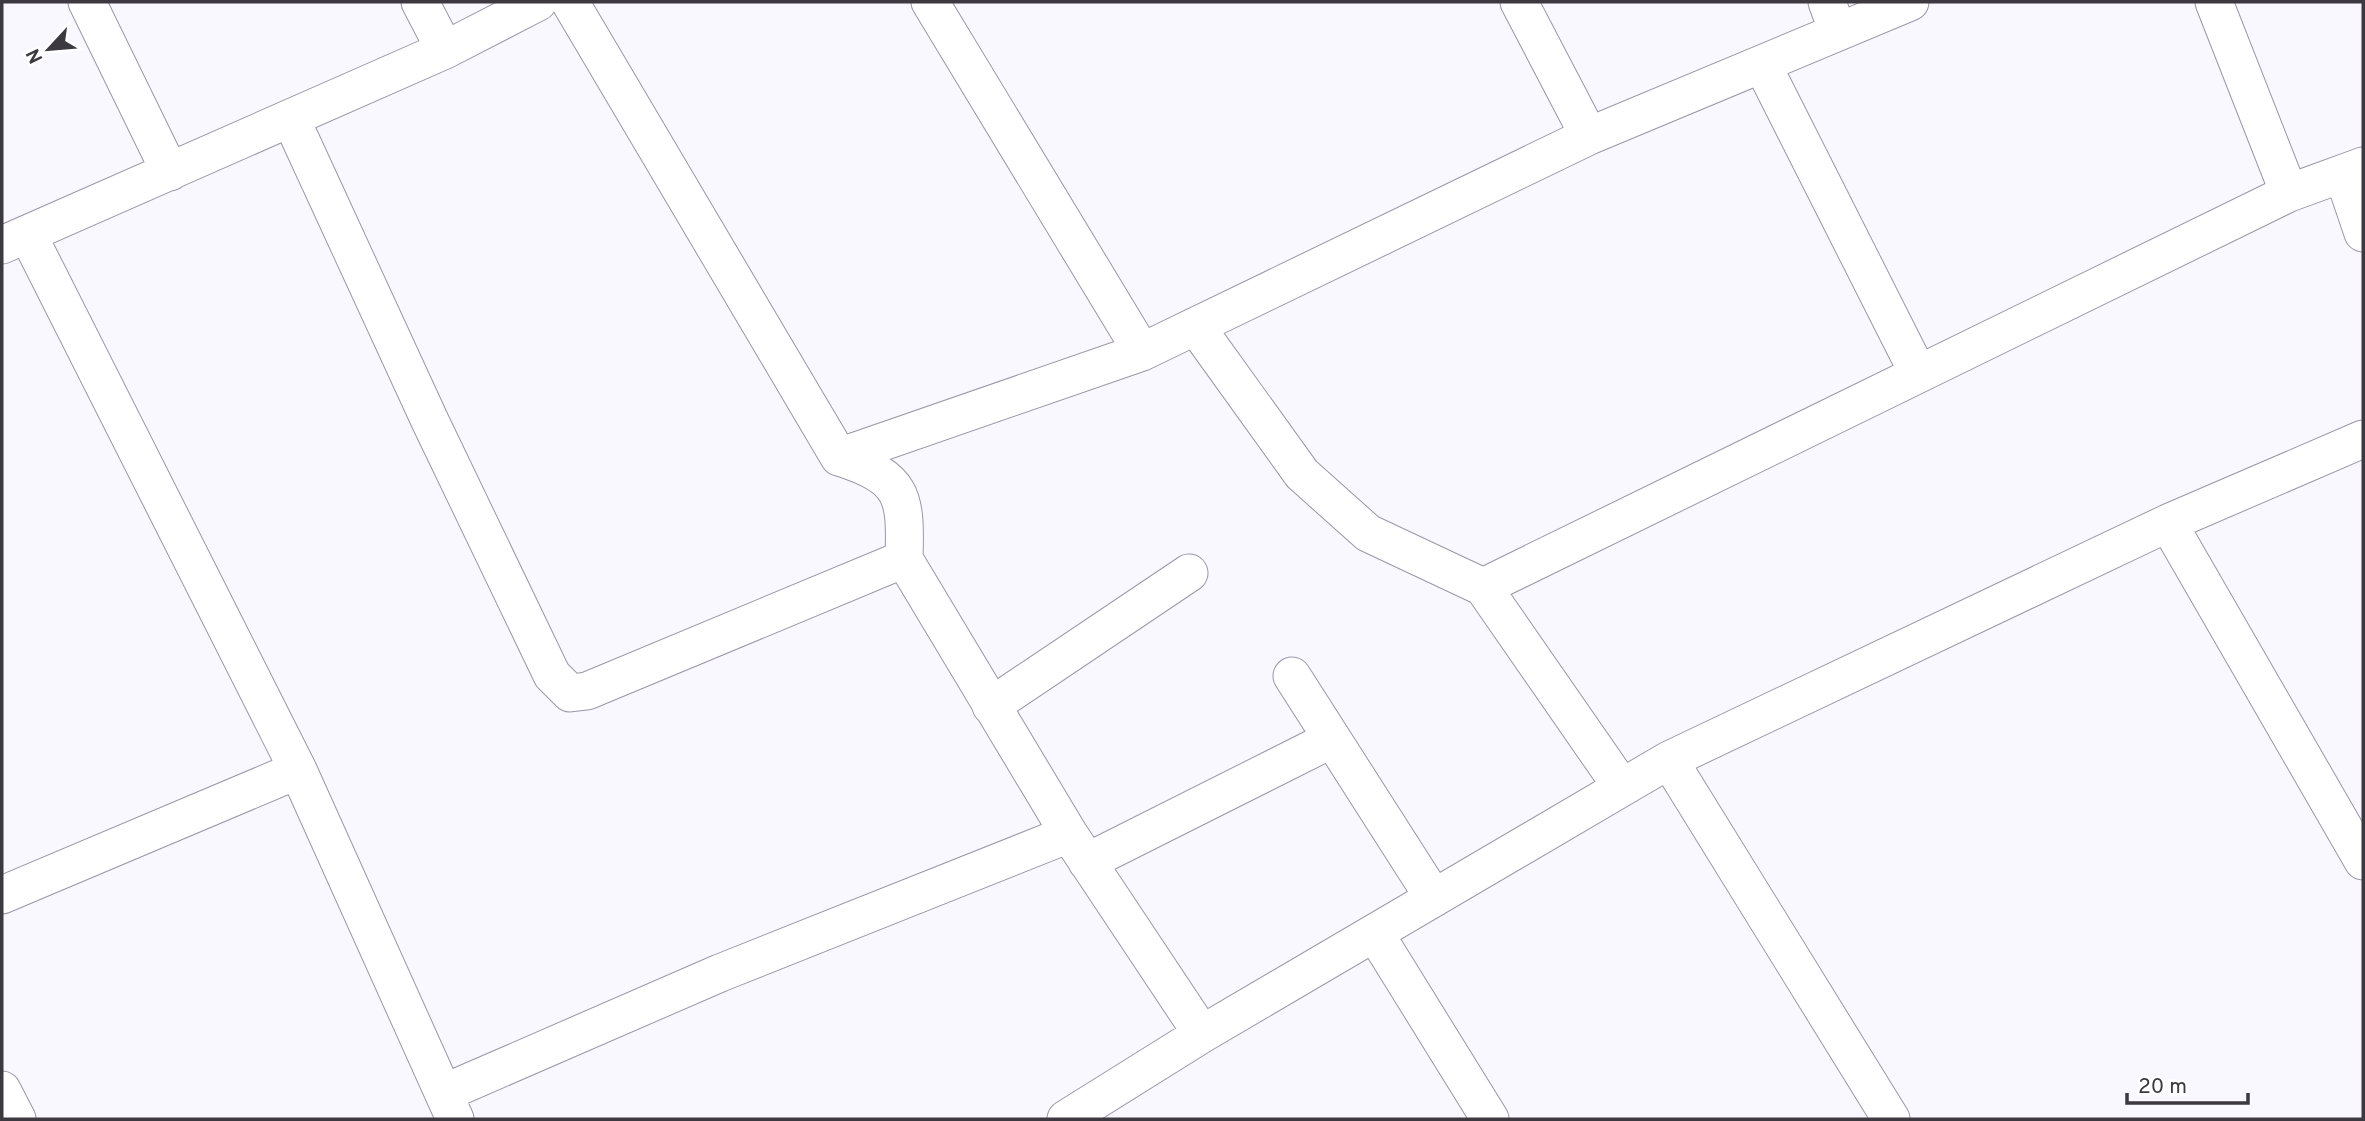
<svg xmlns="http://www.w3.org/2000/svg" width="2365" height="1121" viewBox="0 0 2365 1121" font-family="Overpass,sans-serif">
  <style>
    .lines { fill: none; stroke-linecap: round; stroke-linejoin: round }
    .minor-casing { stroke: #9c96a8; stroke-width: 39 }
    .minor { stroke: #fff; stroke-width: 37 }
  </style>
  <rect width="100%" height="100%" fill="#f9f7ff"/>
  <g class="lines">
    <g class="minor-casing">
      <path id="minor" d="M87,2L170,172
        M420,2L445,50
        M570,2L839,457C904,478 906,495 904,559L1069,834L1202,1034
        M930,2L1142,352
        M1519,2L1589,136
        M1827,2L1838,32
        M2214,2L2289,193
        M1762,64L1918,373
        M291,119L430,421L552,675L570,693L587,691L904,559
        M2343,174L2363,233
        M28,235L298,770L455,1119
        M2,245L445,50L538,2
        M1197,328L1302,474L1368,533L1483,587
        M839,457L1142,352L1589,136L1910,2
        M2168,523L2363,861
        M1292,676L1434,898
        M991,706L1189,573
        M1669,760L1891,1119
        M1621,786L1483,587L2289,193L2363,166
        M1087,862L1332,739
        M2,895L298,770
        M1376,935L1490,1119
        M2,1090L17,1119
        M444,1093L720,973L1069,834
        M1066,1119L1202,1034L1669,760L2168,523L2363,439"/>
    </g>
    <use href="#minor" class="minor"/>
  </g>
  <rect width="2365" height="1121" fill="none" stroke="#3c3941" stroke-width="7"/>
  <g transform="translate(49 49) rotate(244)" stroke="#ffffff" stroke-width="5" paint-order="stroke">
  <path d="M0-5L12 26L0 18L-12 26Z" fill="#3c3941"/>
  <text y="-10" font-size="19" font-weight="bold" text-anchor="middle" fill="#3c3941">N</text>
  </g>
  <path d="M2127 1093v10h121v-10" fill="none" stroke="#3c3941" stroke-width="3.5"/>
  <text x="2138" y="1093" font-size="21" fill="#3c3941" stroke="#ffffff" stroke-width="5" paint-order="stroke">20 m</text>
</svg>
